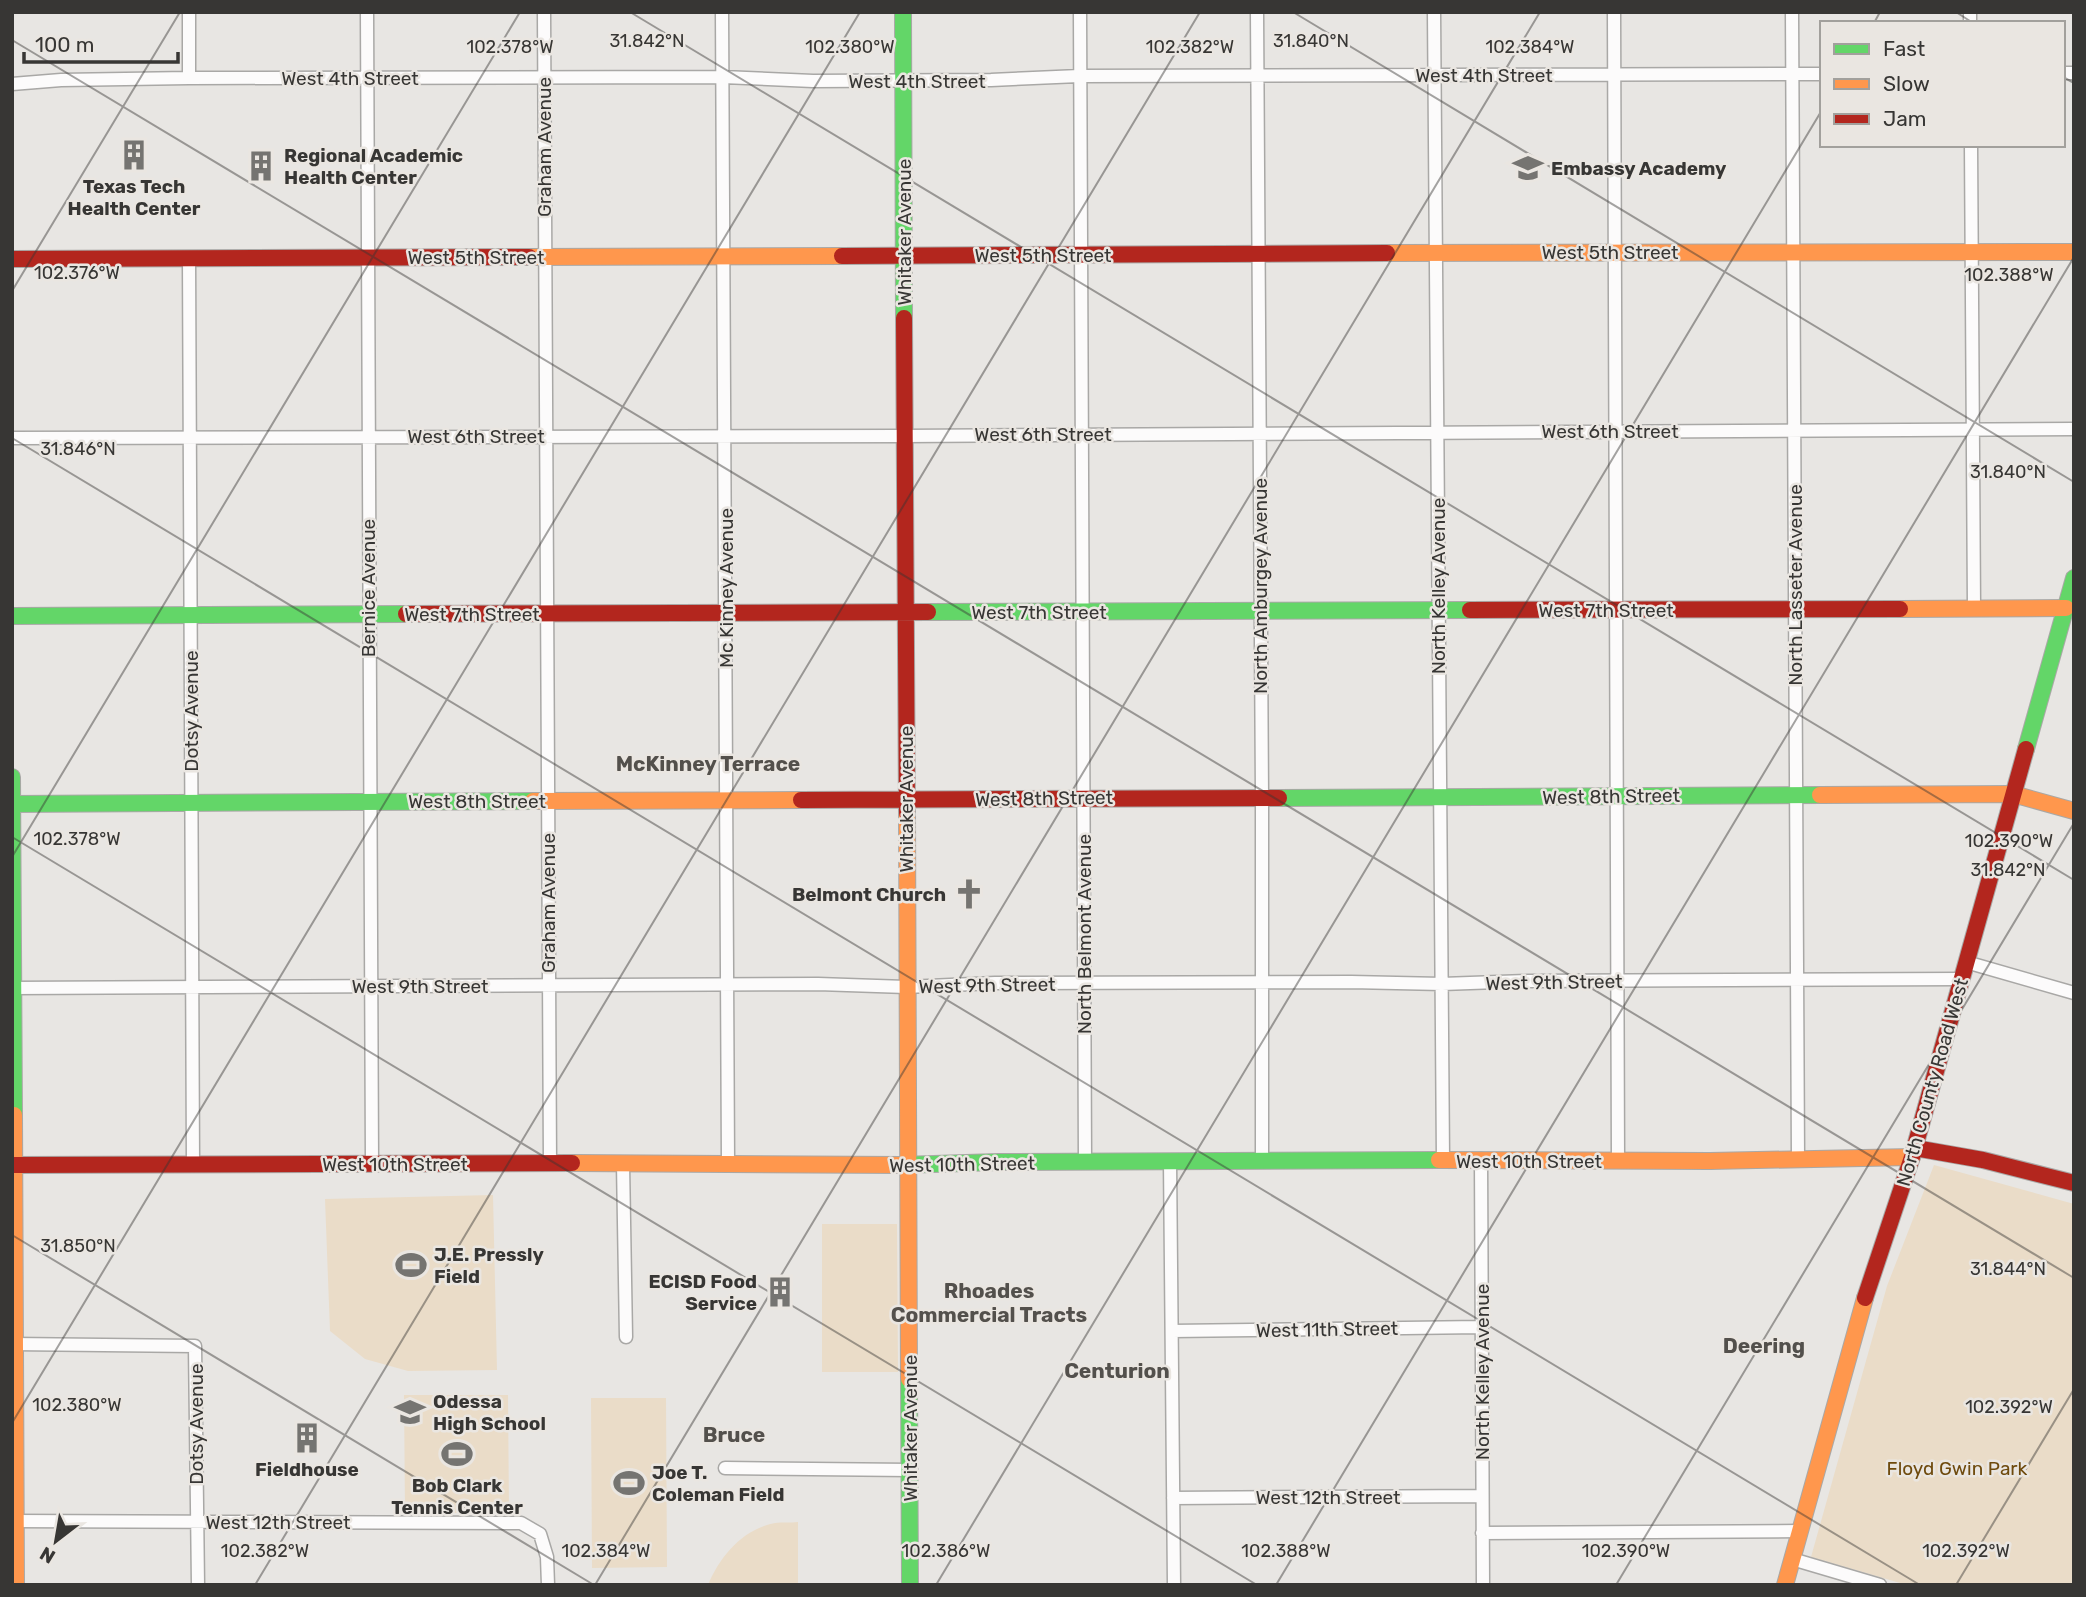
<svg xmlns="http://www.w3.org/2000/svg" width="2086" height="1597" viewBox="0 0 2086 1597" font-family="Rubik,sans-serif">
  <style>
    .green { fill: #eadcc8 }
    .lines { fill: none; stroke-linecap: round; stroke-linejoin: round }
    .street-casing { stroke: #a9a8a6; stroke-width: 15 }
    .fast-casing { stroke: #a9a8a6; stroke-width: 18 }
    .slow-casing { stroke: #a9a8a6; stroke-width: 18 }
    .jam-casing { stroke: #a9a8a6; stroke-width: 18 }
    .street { stroke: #fcfbfb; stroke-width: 12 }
    .fast { stroke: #63d668; stroke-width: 16 }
    .slow { stroke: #ff974d; stroke-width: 16 }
    .jam { stroke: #b3261e; stroke-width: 16 }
    .ticks { fill: none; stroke: #373634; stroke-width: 2; stroke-opacity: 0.45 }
    .labels { text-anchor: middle; stroke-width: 5; stroke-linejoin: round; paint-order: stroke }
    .street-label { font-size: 19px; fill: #373634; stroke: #eae6e1 }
    .poi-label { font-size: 19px; font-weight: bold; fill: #373634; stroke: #eae6e1; text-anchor: start }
    .park-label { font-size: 19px; fill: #6f4b0e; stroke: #eae6e1 }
    .neighbourhood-label { font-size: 21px; font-weight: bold; fill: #53504c; stroke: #eae6e1 }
    .ticks-label { font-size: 18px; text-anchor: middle; fill: #373634; stroke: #eae6e1; stroke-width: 5; stroke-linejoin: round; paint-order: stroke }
  </style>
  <rect width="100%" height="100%" fill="#e8e6e3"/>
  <path class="green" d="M1934,1165L2074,1204V1585H1907L1811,1557L1887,1286Z
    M493,1195L497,1370L408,1371L365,1359L330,1331L325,1199Z
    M822,1224H897L898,1372H822Z
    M404,1395H508L509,1513H405Z
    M666,1398L667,1567L592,1568L591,1398Z
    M798,1522V1585H708C720,1556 743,1529 775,1523C782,1522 790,1523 798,1522Z"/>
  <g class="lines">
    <g class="street-casing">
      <path id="street" d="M189,12V78
        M367,12L372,1164
        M544,12L550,1164
        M722,12L728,1163
        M1080,12L1085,1161
        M1257,12L1262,797V1160
        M1434,12L1443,1160
        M1614,12L1618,1161
        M1792,12L1798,1158
        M1970,12V23
        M2063,73H2074
        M12,84L61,80L189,78L723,77L813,81L991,80L1079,76L1822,74
        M1971,145L1974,608
        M189,258L193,1165
        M12,438L905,436L2074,429
        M1966,962L2074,993
        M12,988L818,984L906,987L995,983L1351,982L1442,984L1528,981L1962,979
        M1481,1159L1483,1585
        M1170,1161L1174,1585
        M623,1164L626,1337
        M1172,1331L1481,1327
        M12,1344L195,1346L198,1585
        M725,1468L911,1470
        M1173,1498L1482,1496
        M12,1521L521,1523L540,1534L547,1557L548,1585
        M1482,1533L1800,1531
        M1792,1559L1880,1585"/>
    </g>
    <g class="fast-casing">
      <path id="fast" d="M903,12L904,318
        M928,612L1470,610
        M12,616L406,614
        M2026,749L2074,578
        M12,777L14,1115
        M1279,798L1820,795
        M12,804L533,801
        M901,1165L998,1162L1439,1160
        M909,1379L910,1585"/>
    </g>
    <g class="slow-casing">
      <path id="slow" d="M1387,253L2074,252
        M529,257L842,256
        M1900,609L2066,608
        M1820,795L2013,794L2074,811
        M533,801L801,800
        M907,813L909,1379
        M14,1115L16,1585
        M1439,1160L1710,1161L1912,1157
        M572,1163L901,1165
        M1785,1585L1865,1298"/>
    </g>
    <g class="jam-casing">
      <path id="jam" d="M842,256L1387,253
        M12,259L529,257
        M904,318L907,813
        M1470,610L1900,609
        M406,614L928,612
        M801,800L1279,798
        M1915,1148L1983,1160L2074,1183
        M12,1165L572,1163
        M1865,1298L1912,1157L2026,749"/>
    </g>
    <use href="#street" class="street"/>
    <use href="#fast" class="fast"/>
    <use href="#slow" class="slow"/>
    <use href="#jam" class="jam"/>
  </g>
  <path class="ticks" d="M630,12L2074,880M1293,12L2074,482M1956,12L1973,23M1874,23L1880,12M12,40L2074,1278M2063,77L2074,83M12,291L180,12M12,438L1920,1585M12,837L1257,1585M12,857L520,12M12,1235L594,1585M12,1423L860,12M255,1585L1200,12M595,1585L1540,12M936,1585L1822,110M1276,1585L2074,257M1616,1585L2074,823M1956,1585L2074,1389"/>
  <defs>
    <g id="building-bare" transform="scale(2.415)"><path d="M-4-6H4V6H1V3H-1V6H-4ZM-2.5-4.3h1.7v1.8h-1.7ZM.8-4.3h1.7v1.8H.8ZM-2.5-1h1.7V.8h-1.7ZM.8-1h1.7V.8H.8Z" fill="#757471" stroke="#eae6e1" stroke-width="2.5" paint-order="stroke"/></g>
    <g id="school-bare" transform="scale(2.415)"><path d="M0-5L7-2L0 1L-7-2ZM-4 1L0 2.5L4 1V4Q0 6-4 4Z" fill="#757471" stroke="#eae6e1" stroke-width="2.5" paint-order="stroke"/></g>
    <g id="church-bare" transform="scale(2.415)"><path d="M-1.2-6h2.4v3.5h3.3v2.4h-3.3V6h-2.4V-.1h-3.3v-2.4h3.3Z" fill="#757471" stroke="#eae6e1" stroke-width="2.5" paint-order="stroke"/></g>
    <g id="stadium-bare" transform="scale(2.415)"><path d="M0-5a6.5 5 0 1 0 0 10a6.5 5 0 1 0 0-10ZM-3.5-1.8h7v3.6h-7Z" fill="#757471" stroke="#eae6e1" stroke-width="2.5" paint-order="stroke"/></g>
  </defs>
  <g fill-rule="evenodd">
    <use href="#building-bare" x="134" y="155"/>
    <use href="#building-bare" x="261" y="166"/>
    <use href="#school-bare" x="1528" y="168"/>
    <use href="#church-bare" x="969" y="894"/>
    <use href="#stadium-bare" x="411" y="1265"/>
    <use href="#building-bare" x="780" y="1292"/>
    <use href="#school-bare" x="410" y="1412"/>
    <use href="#building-bare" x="307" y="1438"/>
    <use href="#stadium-bare" x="457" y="1454"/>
    <use href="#stadium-bare" x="629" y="1483"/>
  </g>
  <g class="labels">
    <g class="street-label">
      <text x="1484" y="82">West 4th Street</text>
      <text x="350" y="85">West 4th Street</text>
      <text x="917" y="88">West 4th Street</text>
      <text transform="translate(544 147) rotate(-90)" y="7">Graham Avenue</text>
      <text transform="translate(904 232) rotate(-90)" y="7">Whitaker Avenue</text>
      <text x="1610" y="259">West 5th Street</text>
      <text x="1043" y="262">West 5th Street</text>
      <text x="476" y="264">West 5th Street</text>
      <text x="1610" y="438">West 6th Street</text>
      <text x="1043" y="441">West 6th Street</text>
      <text x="476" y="443">West 6th Street</text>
      <text transform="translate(1795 585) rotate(-90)" y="7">North Lasseter Avenue</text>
      <text transform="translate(1260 586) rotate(-90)" y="7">North Amburgey Avenue</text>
      <text transform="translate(1438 586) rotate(-90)" y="7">North Kelley Avenue</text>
      <text transform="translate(368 588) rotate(-90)" y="7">Bernice Avenue</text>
      <text transform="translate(726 588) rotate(-90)" y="7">Mc Kinney Avenue</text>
      <text x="1606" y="617">West 7th Street</text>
      <text x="1039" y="619">West 7th Street</text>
      <text x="472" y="621">West 7th Street</text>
      <text transform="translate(191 711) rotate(-90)" y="7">Dotsy Avenue</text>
      <text transform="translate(1611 796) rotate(-1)" y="7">West 8th Street</text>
      <text transform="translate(1044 798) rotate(-1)" y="7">West 8th Street</text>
      <text transform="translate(906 799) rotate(-90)" y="7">Whitaker Avenue</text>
      <text x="477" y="808">West 8th Street</text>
      <text transform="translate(548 903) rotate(-90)" y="7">Graham Avenue</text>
      <text transform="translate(1084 934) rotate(-90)" y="7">North Belmont Avenue</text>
      <text transform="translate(1554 982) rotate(-1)" y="7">West 9th Street</text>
      <text transform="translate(987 985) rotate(-1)" y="7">West 9th Street</text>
      <text x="420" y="993">West 9th Street</text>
      <text transform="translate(1932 1082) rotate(-74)" y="7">North County Road West</text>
      <text x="1529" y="1168">West 10th Street</text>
      <text x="395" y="1171">West 10th Street</text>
      <text transform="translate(962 1164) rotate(-1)" y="7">West 10th Street</text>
      <text transform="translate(1327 1329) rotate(-1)" y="7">West 11th Street</text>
      <text transform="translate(1482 1372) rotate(-90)" y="7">North Kelley Avenue</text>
      <text transform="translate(196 1424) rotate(-90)" y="7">Dotsy Avenue</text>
      <text transform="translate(910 1428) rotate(-90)" y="7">Whitaker Avenue</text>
      <text x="1328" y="1504">West 12th Street</text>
      <text x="278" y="1529">West 12th Street</text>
    </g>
    <g class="poi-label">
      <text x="284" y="162">Regional Academic<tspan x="284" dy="22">Health Center</tspan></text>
      <text x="1551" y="175">Embassy Academy</text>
      <text x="134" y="193" text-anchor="middle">Texas Tech<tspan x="134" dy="22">Health Center</tspan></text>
      <text x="946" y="901" text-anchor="end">Belmont Church</text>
      <text x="434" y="1261">J.E. Pressly<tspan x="434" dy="22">Field</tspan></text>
      <text x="757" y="1288" text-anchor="end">ECISD Food<tspan x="757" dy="22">Service</tspan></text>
      <text x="433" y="1408">Odessa<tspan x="433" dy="22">High School</tspan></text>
      <text x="307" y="1476" text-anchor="middle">Fieldhouse</text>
      <text x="652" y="1479">Joe T.<tspan x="652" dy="22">Coleman Field</tspan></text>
      <text x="457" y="1492" text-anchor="middle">Bob Clark<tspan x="457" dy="22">Tennis Center</tspan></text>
    </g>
    <g class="park-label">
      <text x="1957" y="1475">Floyd Gwin Park</text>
    </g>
    <g class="neighbourhood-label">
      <text x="708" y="771">McKinney Terrace</text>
      <text x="989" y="1298">Rhoades<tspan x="989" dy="24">Commercial Tracts</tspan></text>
      <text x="1764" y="1353">Deering</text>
      <text x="1117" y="1378">Centurion</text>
      <text x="734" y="1442">Bruce</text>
    </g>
  </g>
  <g class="ticks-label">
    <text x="647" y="47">31.842°N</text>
    <text x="1311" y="47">31.840°N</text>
    <text x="510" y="53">102.378°W</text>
    <text x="850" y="53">102.380°W</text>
    <text x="1190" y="53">102.382°W</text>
    <text x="1530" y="53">102.384°W</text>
    <text x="77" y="279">102.376°W</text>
    <text x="2009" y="281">102.388°W</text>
    <text x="78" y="455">31.846°N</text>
    <text x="2008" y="478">31.840°N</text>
    <text x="77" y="845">102.378°W</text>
    <text x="2009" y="847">102.390°W</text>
    <text x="2008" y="876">31.842°N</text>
    <text x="78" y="1252">31.850°N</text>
    <text x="2008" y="1275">31.844°N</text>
    <text x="77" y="1411">102.380°W</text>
    <text x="2009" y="1413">102.392°W</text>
    <text x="265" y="1557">102.382°W</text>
    <text x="606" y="1557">102.384°W</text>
    <text x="946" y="1557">102.386°W</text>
    <text x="1286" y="1557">102.388°W</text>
    <text x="1626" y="1557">102.390°W</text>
    <text x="1966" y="1557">102.392°W</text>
  </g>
  <rect width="2086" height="1597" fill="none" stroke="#373634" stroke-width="28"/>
  <rect x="1820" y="21" width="245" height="126" fill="#eae6e1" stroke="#a2a09c" stroke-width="2"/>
  <rect x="1834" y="44" width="35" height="10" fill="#63d668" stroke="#a2a09c" stroke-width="2"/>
  <text x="1883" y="56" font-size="21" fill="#373634">Fast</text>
  <rect x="1834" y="79" width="35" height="10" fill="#ff974d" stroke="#a2a09c" stroke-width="2"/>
  <text x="1883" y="91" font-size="21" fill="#373634">Slow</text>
  <rect x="1834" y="114" width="35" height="10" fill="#b3261e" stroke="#a2a09c" stroke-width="2"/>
  <text x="1883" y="126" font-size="21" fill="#373634">Jam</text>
  <g transform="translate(56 1541) rotate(211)" stroke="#eae6e1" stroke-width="5" paint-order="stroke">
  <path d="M0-5L12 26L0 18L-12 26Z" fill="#373634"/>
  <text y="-10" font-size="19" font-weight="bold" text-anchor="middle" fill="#373634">N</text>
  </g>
  <path d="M24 52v10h154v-10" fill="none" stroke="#373634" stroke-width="3.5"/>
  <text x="35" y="52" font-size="21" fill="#373634" stroke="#eae6e1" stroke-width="5" paint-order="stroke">100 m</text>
</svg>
